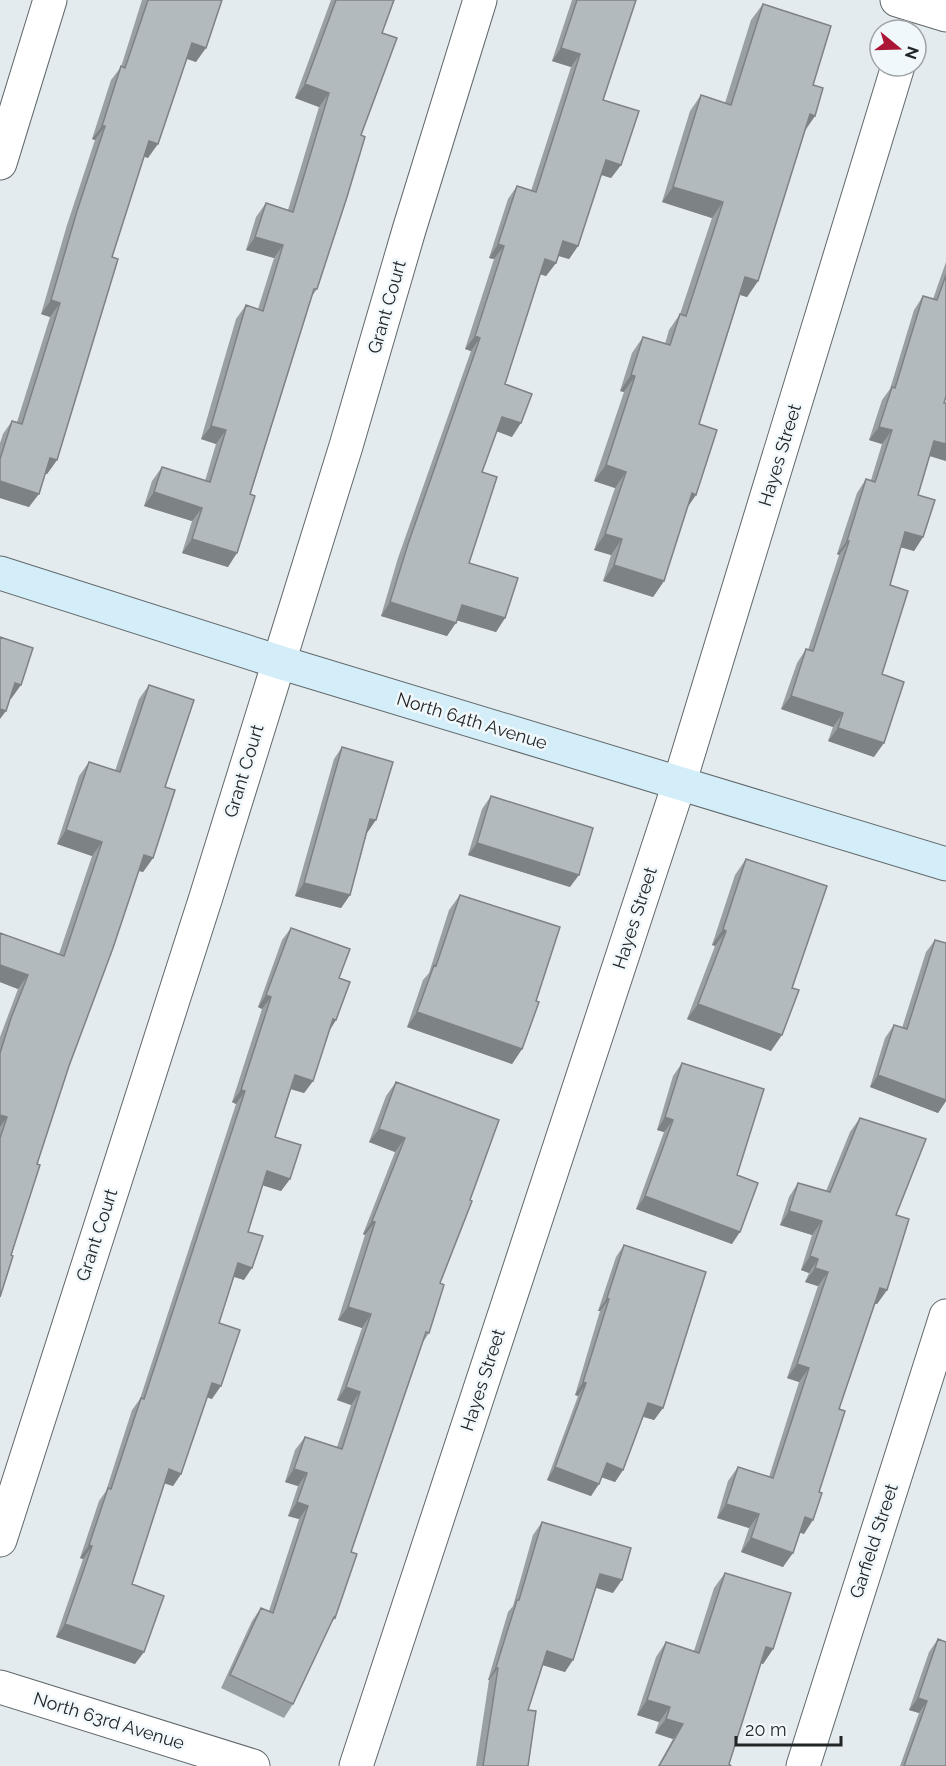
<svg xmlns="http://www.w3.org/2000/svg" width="946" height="1766" viewBox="0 0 946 1766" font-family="Raleway,sans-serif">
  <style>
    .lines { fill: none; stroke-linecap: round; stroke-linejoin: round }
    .street-casing { stroke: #61686b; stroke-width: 35 }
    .secondary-casing { stroke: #61686b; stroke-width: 35 }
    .street { stroke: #fff; stroke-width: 33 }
    .secondary { stroke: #d3eef9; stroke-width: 33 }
    .wall { fill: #99a0a3 }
    .shaded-wall { fill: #7d8285 }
    .building { fill: #b2babe; stroke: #7d8285; stroke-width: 1.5 }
    .labels { text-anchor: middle; stroke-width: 5; stroke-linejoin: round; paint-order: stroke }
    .street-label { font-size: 18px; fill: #232627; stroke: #f0f8fc }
  </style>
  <rect width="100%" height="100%" fill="#e3ebee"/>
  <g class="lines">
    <g class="street-casing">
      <path id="street" d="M897,0L946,15
        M0,163L50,0
        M0,1540L206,897L346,446L409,230L480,0
        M0,1687L253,1766
        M356,1766L679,784L898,66
        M803,1766L946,1316"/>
    </g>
    <g class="secondary-casing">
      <path id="secondary" d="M0,573L279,662L946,864"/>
    </g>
    <use href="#street" class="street"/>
    <use href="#secondary" class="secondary"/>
  </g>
  <path class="wall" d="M142,0H222L196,62L187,59L148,158L144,156L112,257L57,460L47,474L45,473L29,507L0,498V443L3,434L12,421L17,422L50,317L41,314L67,225L95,140L92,139L111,80L121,67Z
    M331,0H394L382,33L361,135L317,289L312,296L228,567L182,553L192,521L144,506L152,481L162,467L205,481L216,444L201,439L236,319L246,305L258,309L274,258L246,250L256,217L266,203L288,210L319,107L295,98Z
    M572,0H636L603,100L621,165L611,178L601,175L578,246L569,259L558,256L556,263L546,276L540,274L505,384L512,437L497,431L482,472L469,563L505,618L496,632L457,620L447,636L381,616L398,558L471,351L465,349L494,259L489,258L508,199L517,186L531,191L571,67L552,61Z
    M763,4L813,85L815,116L805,131L758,281L747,297L740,295L699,424L687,508L664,581L653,597L603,581L611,555L594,550L615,488L594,481L624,392L620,391L632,353L643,337L665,344L669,330L680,314L712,218L662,202L690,111L701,95L725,103L751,20Z
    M946,262V396L944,403L946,461L929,456L918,495L923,537L914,551L901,547L890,585L874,757L828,741L833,727L781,709L797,663L806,649L808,650L839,555L837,554L857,493L866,479L871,480L882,444L869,440L882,400L890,389L914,310L923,296L933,299Z
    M149,685L165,787L153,858L143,872L138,871L69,1066L37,1164L0,1297V1037L18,989L0,982L59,954L92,856L57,844L79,776L89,762L115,771L139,699Z
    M342,747L367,833L350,895L341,908L295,896L334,759Z
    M491,796L570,887L468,855L482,809Z
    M746,859L792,988L771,1051L687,1019L715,946L712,945L735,875Z
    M460,895L536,1001L522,1049L512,1064L407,1027L423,980L429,973L449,910Z
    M291,928L339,978L336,1020L329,1030L313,1081L304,1093L291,1089L275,1137L290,1179L281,1191L263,1185L248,1232L244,1280L234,1277L219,1323L212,1399L207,1397L181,1474L173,1486L164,1483L132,1584L135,1664L56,1637L83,1559L80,1558L99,1501L106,1491L132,1410L140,1399L236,1104L232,1102L262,1009L258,1007L282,940Z
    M935,940L946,943V1101L938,1113L870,1087L885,1038L894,1025L902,1028L926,952Z
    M682,1063L737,1175L732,1244L636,1209L664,1132L657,1130L673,1076Z
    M396,1082L440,1283L429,1333L423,1342L351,1552L335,1618L329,1626L293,1704L284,1718L221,1688L252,1621L261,1608L269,1611L299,1519L288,1516L298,1486L285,1482L295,1450L305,1437L337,1447L351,1405L337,1400L362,1328L338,1320L365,1235L363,1234L395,1152L369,1142L386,1096Z
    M860,1118L896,1215L887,1290L877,1304H875L839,1409L804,1534L800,1532L783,1567L741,1552L749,1528L717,1518L728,1481L738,1467L769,1477L799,1382L787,1378L818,1286L805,1282L809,1273L801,1270L812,1235L780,1225L789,1197L798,1183L826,1191L850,1132Z
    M624,1245L663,1408L654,1420L643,1417L623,1470L615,1482L602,1477L591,1496L547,1480L578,1396L575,1395L600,1311H598L616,1257Z
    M542,1522L613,1593L596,1588L565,1672L543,1665L528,1710V1766H476L489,1680H488L508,1612L513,1606L533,1535Z
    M725,1573L773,1649L763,1664L761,1663L729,1764L731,1766H658L673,1739L655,1733L659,1722L637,1715L656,1657L666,1642L694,1651L714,1588Z
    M938,1639L946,1766H900L919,1713L909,1710L929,1652Z"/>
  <path class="shaded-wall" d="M192,43L206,48L196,62L182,57Z
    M561,48L580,54L571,67L552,61Z
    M305,84L329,93L319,107L295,98Z
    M810,114L815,116L804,131Z
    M102,126H105L95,140L92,139Z
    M149,141L158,144L148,158L139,155Z
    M606,160L621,165L611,178L596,173Z
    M673,187L723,202L712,218L662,202Z
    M255,237L283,245L274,258L246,250Z
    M563,241L578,246L569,259L553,254Z
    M498,244L504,246L494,259L489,258Z
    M545,259L556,263L546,276L536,273Z
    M745,277L758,281L747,297L734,293Z
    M51,300L60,303L50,317L41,314Z
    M475,336L480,338L471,351L465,349Z
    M631,375L635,376L624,392L620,391Z
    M502,417L521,423L512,437L493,430Z
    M211,426L226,430L216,444L201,439Z
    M879,427L892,430L882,444L869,440Z
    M934,441L946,444V461L924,454Z
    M50,458L57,460L47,474L40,472Z
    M606,465L626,472L615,488L594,481Z
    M0,481L39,494L29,507L0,498Z
    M154,492L202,508L192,521L144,506Z
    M692,493L696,495L685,511Z
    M905,532L923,537L914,551L896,546Z
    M605,534L622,539L611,555L594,550Z
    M192,539L237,553L228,567L182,553Z
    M847,541H849L839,555L837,554Z
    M614,565L664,581L653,597L603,581Z
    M390,602L456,623L447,636L381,616Z
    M462,605L505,618L496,632L452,619Z
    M15,683L21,685L11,699L6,697Z
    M791,696L843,713L833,727L781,709Z
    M0,709L6,711L0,719Z
    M838,728L884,743L874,757L828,741Z
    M370,819L376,820L367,833L362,831Z
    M66,830L102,842L92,856L57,844Z
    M477,843L579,875L570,887L468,855Z
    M144,855L153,858L143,872L134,869Z
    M304,883L350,895L341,908L295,896Z
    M723,929L726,931L715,946L712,945Z
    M0,965L28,975L18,989L0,982Z
    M266,995L271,997L262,1009L258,1007Z
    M698,1004L782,1035L771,1051L687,1019Z
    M417,1012L522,1049L512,1064L407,1027Z
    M333,1019L336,1020L328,1033Z
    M295,1075L313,1081L304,1093L287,1088Z
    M878,1075L946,1100V1101L938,1113L870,1087Z
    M241,1090L245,1091L236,1104L232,1102Z
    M0,1115L7,1117L0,1127Z
    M665,1117L673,1120L664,1132L657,1130Z
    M379,1129L405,1138L395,1152L369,1142Z
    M267,1171L290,1179L281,1191L258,1184Z
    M645,1196L740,1232L732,1244L636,1209Z
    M789,1211L822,1221L812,1235L780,1225Z
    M372,1221L375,1222L365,1235L363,1234Z
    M810,1256L818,1259L809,1273L801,1270Z
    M238,1263L252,1268L244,1280L229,1275Z
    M815,1268L828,1272L818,1286L805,1282Z
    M880,1288L887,1290L877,1304L870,1302Z
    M607,1298L609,1299L600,1311H598Z
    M348,1307L371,1314L362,1328L338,1320Z
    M797,1364L809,1368L799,1382L787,1378Z
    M583,1382L586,1383L578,1396L575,1395Z
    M212,1383L221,1386L212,1399L203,1396Z
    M346,1387L360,1392L351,1405L337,1400Z
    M648,1403L663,1408L654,1420L639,1415Z
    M607,1463L623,1470L615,1482L598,1476Z
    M555,1467L599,1484L591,1496L547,1480Z
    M169,1469L181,1474L173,1486L160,1482Z
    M294,1469L307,1473L298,1486L285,1482Z
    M297,1502L308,1506L299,1519L288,1516Z
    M726,1504L759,1514L749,1528L717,1518Z
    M805,1517L813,1520L804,1534L795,1531Z
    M751,1538L793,1553L783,1567L741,1552Z
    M89,1545L92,1546L83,1559L80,1558Z
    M600,1574L622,1580L613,1593L591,1586Z
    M65,1624L144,1652L135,1664L56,1637Z
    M766,1647L773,1649L763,1664L756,1661Z
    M547,1651L573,1660L565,1672L539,1664Z
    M496,1667L498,1668L489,1680H488Z
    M918,1698L927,1701L919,1713L909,1710Z
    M647,1700L670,1707L659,1722L637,1715Z
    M666,1719L683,1724L673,1739L655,1733Z"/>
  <path class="building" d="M148,0H222L206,48L192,43L158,144L149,141L112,257L118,259L57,460L50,458L39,494L0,481V459L12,421L22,424L60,303L51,300L77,211L105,126H102L121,66L125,68Z
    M336,0H394L382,33L397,38L361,135L365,137L347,197L317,289H314L250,494L255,496L237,553L192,539L202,508L154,492L162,467L210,482L226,430L211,426L246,305L263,311L283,245L255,237L266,203L293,212L329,93L305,84Z
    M577,0H636L603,100L639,111L621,165L606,160L578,246L563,241L556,263L545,259L505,384L532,394L521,423L502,417L482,472L497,477L469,563L518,578L505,618L462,605L456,623L390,602L408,544L480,338L475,336L504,246L498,244L517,186L536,192L580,54L561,48Z
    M763,4L831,26L813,85L823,88L815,116L810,114L758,281L745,277L699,424L717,430L696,495L692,493L664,581L614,565L622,539L605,534L626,472L606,465L635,376L631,375L643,337L670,345L680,314L686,316L723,202L673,187L701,95L731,105Z
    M946,275V396L944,403H946V444L934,441L918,495L935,500L923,537L905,532L890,585L908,591L882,674L904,682L884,743L838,728L843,713L791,696L806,649L813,651L849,541H847L866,479L875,482L892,430L879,427L892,387L895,388L923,296L937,300Z
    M0,637L33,648L21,685L15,683L6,711L0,709Z
    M149,685L194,700L165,787L175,790L153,858L144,855L113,948L69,1066L37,1164L40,1165L11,1255L13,1256L0,1297V1138L7,1117L0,1115V1053L11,1018L28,975L0,965V933L64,956L102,842L66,830L89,762L120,772Z
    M342,747L393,762L376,820L370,819L350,895L304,883Z
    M491,796L593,828L579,875L477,843Z
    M746,859L827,886L792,988L799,990L782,1035L698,1004L726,931L723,929Z
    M460,895L560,927L536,1001L539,1002L522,1049L417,1012L434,965L436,966Z
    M291,928L350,949L339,978L350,982L336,1020L333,1019L313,1081L295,1075L275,1137L301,1145L290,1179L267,1171L248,1232L263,1236L252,1268L238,1263L219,1323L240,1330L221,1386L212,1383L181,1474L169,1469L132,1584L164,1596L144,1652L65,1624L92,1546L89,1545L108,1488L111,1489L141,1398L144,1399L245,1091L241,1090L271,997L266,995Z
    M935,940L946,943V1100L878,1075L894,1025L907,1029Z
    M682,1063L764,1089L737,1175L758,1183L740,1232L645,1196L673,1120L665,1117Z
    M396,1082L499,1120L470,1200L472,1201L440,1283L444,1285L429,1333L426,1332L351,1552L357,1554L335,1618L334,1617L293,1704L230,1675L261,1608L273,1613L308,1506L297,1502L307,1473L294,1469L305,1437L342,1449L360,1392L346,1387L371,1314L348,1307L375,1222L372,1221L405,1138L379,1129Z
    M860,1118L926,1139L896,1215L909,1219L887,1290L880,1288L839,1409L845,1411L819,1492L822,1493L813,1520L805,1517L793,1553L751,1538L759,1514L726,1504L738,1467L773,1478L809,1368L797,1364L828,1272L815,1268L818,1259L810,1256L822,1221L789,1211L798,1183L830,1192Z
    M624,1245L706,1272L663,1408L648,1403L623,1470L607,1463L599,1484L555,1467L586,1383L583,1382L609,1299L607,1298Z
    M542,1522L631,1548L622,1580L600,1574L573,1660L547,1651L528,1710L536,1711L528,1766H483L498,1668L496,1667L517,1600H519Z
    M725,1573L791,1593L773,1649L766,1647L729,1764L731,1766H659L683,1724L666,1719L670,1707L647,1700L666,1642L699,1653Z
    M938,1639L946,1642V1766H904L927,1701L918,1698Z"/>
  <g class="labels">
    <g class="street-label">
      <text transform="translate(387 307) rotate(-74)" y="6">Grant Court</text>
      <text transform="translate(780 455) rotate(-73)" y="6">Hayes Street</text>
      <text transform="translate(472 721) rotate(17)" y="6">North 64th Avenue</text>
      <text transform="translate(244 771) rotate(-73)" y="6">Grant Court</text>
      <text transform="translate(635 918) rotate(-72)" y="6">Hayes Street</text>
      <text transform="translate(97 1235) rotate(-72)" y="6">Grant Court</text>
      <text transform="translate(483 1380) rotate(-72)" y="6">Hayes Street</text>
      <text transform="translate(874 1541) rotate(-72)" y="6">Garfield Street</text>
      <text transform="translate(109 1721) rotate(17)" y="6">North 63rd Avenue</text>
    </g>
  </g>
  <g transform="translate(898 48) rotate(109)"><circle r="28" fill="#f0f8fc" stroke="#9ea4a7" stroke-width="1.5"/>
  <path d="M0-4.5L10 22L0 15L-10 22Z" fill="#ac1636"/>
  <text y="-9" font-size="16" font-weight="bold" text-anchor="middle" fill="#232627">N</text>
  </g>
  <path d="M736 1736v9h105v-9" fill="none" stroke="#232627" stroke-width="3"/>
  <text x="745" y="1736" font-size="18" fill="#232627" stroke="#f0f8fc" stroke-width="4.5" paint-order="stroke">20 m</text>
</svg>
